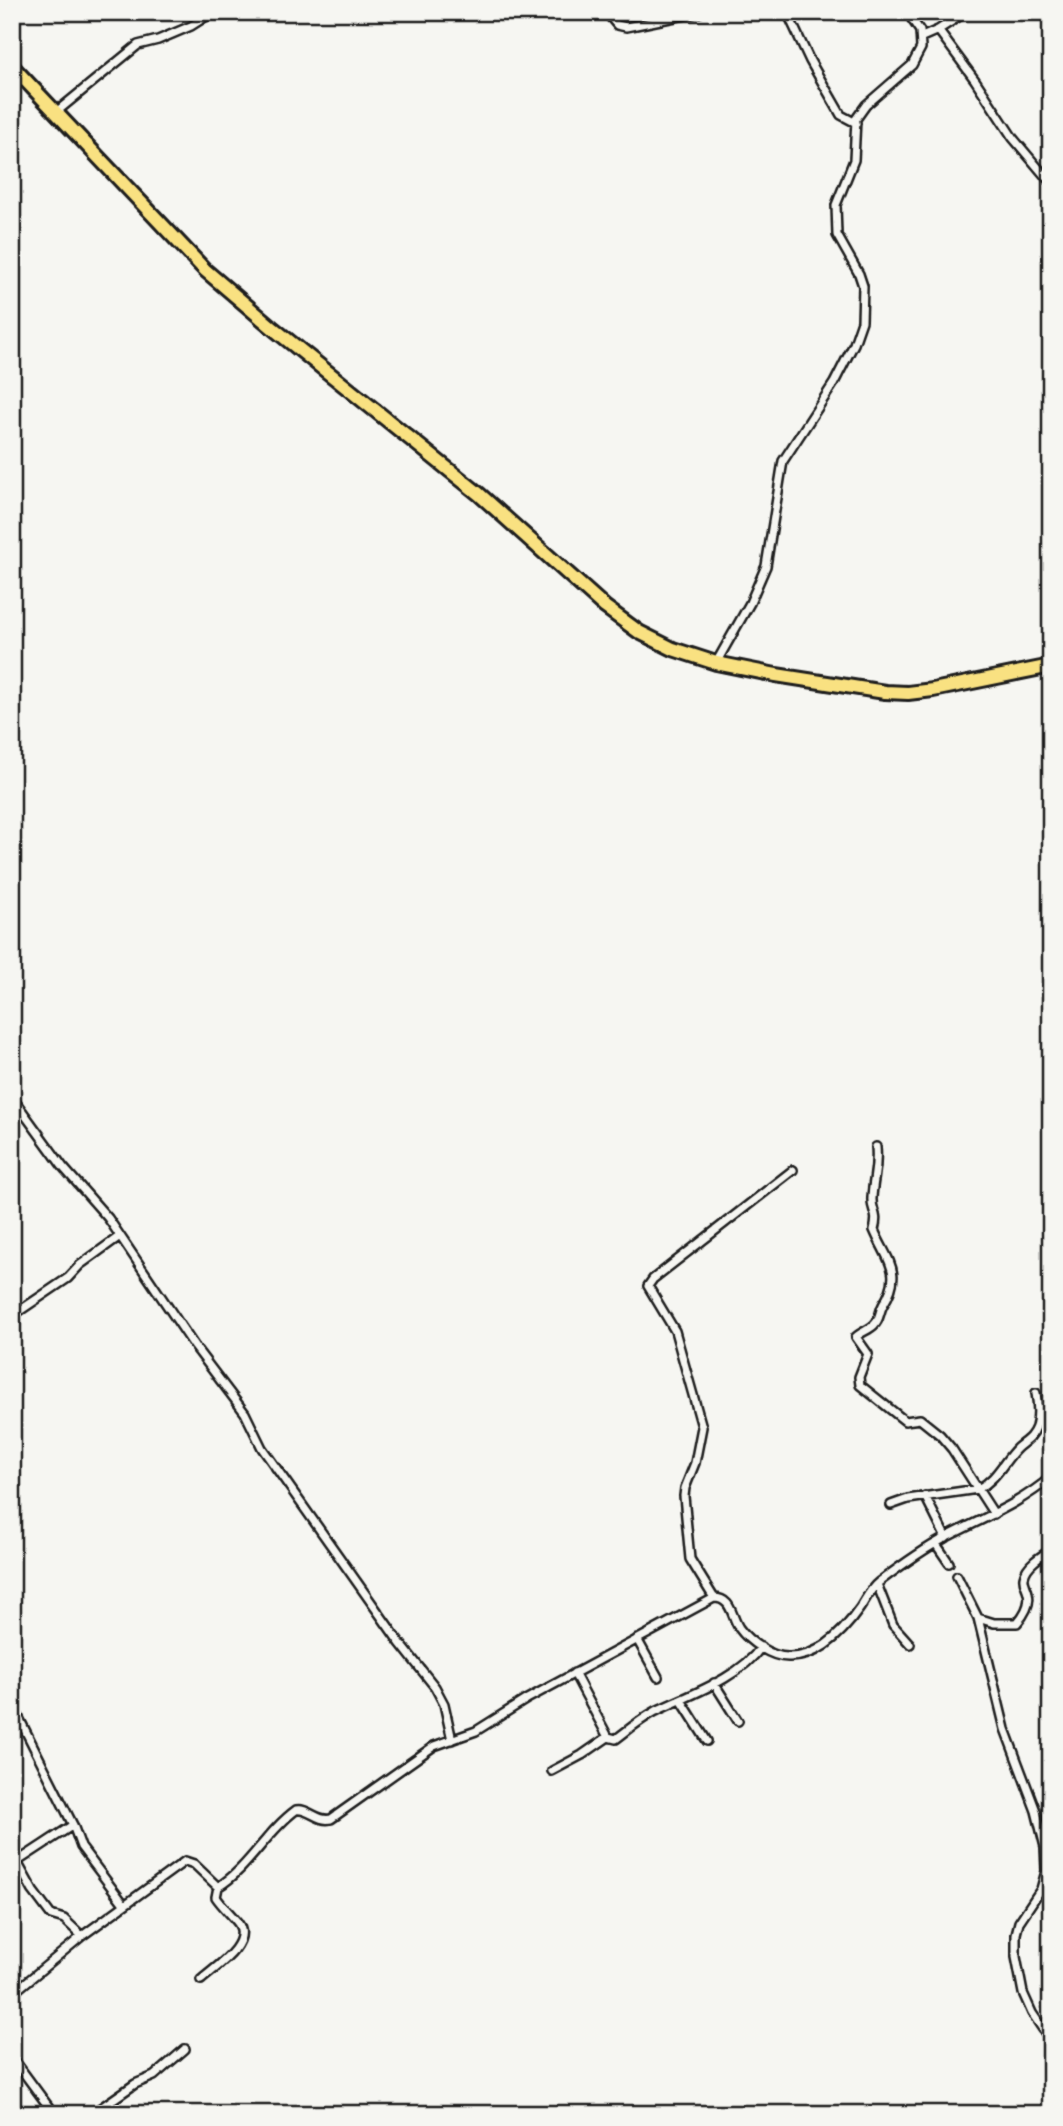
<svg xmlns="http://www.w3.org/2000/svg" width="1063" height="2126" viewBox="0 0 1063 2126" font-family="'Balsamiq Sans',sans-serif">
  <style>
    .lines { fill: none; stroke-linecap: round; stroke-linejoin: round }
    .street-casing { stroke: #1c1c1c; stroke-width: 12 }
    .primary-casing { stroke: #1c1c1c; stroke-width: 18 }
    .street { stroke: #f6f6f2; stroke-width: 7 }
    .primary { stroke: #f9e181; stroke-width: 12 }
  </style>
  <rect width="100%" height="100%" fill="#f6f6f2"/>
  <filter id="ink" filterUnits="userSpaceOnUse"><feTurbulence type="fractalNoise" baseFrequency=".0143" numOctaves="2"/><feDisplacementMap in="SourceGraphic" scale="14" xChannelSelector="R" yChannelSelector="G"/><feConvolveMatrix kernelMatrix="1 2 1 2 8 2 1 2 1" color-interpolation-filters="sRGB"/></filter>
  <g filter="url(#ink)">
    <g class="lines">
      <g class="street-casing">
        <path id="street" d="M606,12L617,25L626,27L700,12
          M756,12H764
          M787,12L810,61L841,115L856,123
          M938,30L966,12
          M922,37L938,30L975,80L1013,138L1051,183
          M55,113L138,45L158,40L191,26L213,12
          M716,663L750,603L766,566L783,461L834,383L854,344L862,321L863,286L859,274L837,235L836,205L854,160L856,119L866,105L912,65L921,48L920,31L907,12
          M12,1097L63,1167L108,1218L195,1347L245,1413L262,1448L400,1643L435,1687L444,1704L452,1740
          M876,1147C878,1169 873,1178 872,1198C871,1212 879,1212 874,1230C887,1261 904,1272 883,1305C879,1312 880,1320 874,1325C869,1330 861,1332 856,1337L868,1354L859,1377L860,1385L905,1421L920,1419L940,1435L952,1449L994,1514
          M12,1316L68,1278L80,1265L120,1236
          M925,1496L946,1538
          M891,1505L908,1499L978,1489C997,1479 1003,1462 1017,1448C1025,1441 1032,1438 1036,1427C1039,1416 1038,1404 1036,1393
          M936,1544L949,1563
          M957,1576L978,1618L1005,1729L1036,1811L1045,1847L1046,1871L1041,1889L1019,1922L1016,1934V1957L1023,1993L1032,2013L1051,2041
          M877,1584L893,1625L910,1644
          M714,1598L690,1559L684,1496L685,1488L695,1463L702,1427L675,1331L648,1286L653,1279L793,1170
          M978,1618L994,1623H1017C1024,1615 1031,1604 1028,1593C1027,1587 1023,1583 1024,1577C1026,1565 1041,1556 1051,1550
          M637,1639L658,1677
          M574,1673L608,1737
          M714,1683L738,1721
          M681,1700L707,1741
          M12,1704L73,1825L81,1847L124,1904
          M552,1771L582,1755L608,1737L616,1739C629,1729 641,1719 656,1711C689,1695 740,1678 761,1647
          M12,1853L33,1891L51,1915L64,1919L82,1936
          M12,1865L73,1825
          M201,1980C214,1968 253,1944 238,1923C231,1914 222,1906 216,1897L218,1887
          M12,1994L82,1936L185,1861L194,1864L218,1887C249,1868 266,1832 296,1810C309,1808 317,1822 331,1819L434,1746L476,1731L527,1699L714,1598C732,1598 731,1616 739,1628C749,1642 771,1657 788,1657C819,1658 844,1631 860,1608C866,1599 870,1589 879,1582C899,1567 922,1550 945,1538C981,1519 1020,1504 1051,1477
          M12,2057L54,2114
          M92,2114L135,2084L154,2076L185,2049"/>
      </g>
      <g class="primary-casing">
        <path id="primary" d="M12,66L205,270L274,329L479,494L605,607L639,632L673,649L716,663L776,675L885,692L908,693L933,690L1051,666"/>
      </g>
      <use href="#street" class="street"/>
      <use href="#primary" class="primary"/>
    </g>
  </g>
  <rect width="1063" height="2126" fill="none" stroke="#f6f6f2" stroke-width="42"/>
  <rect x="21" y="21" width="1021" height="2084" fill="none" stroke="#1c1c1c" stroke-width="2.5" filter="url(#ink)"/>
</svg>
